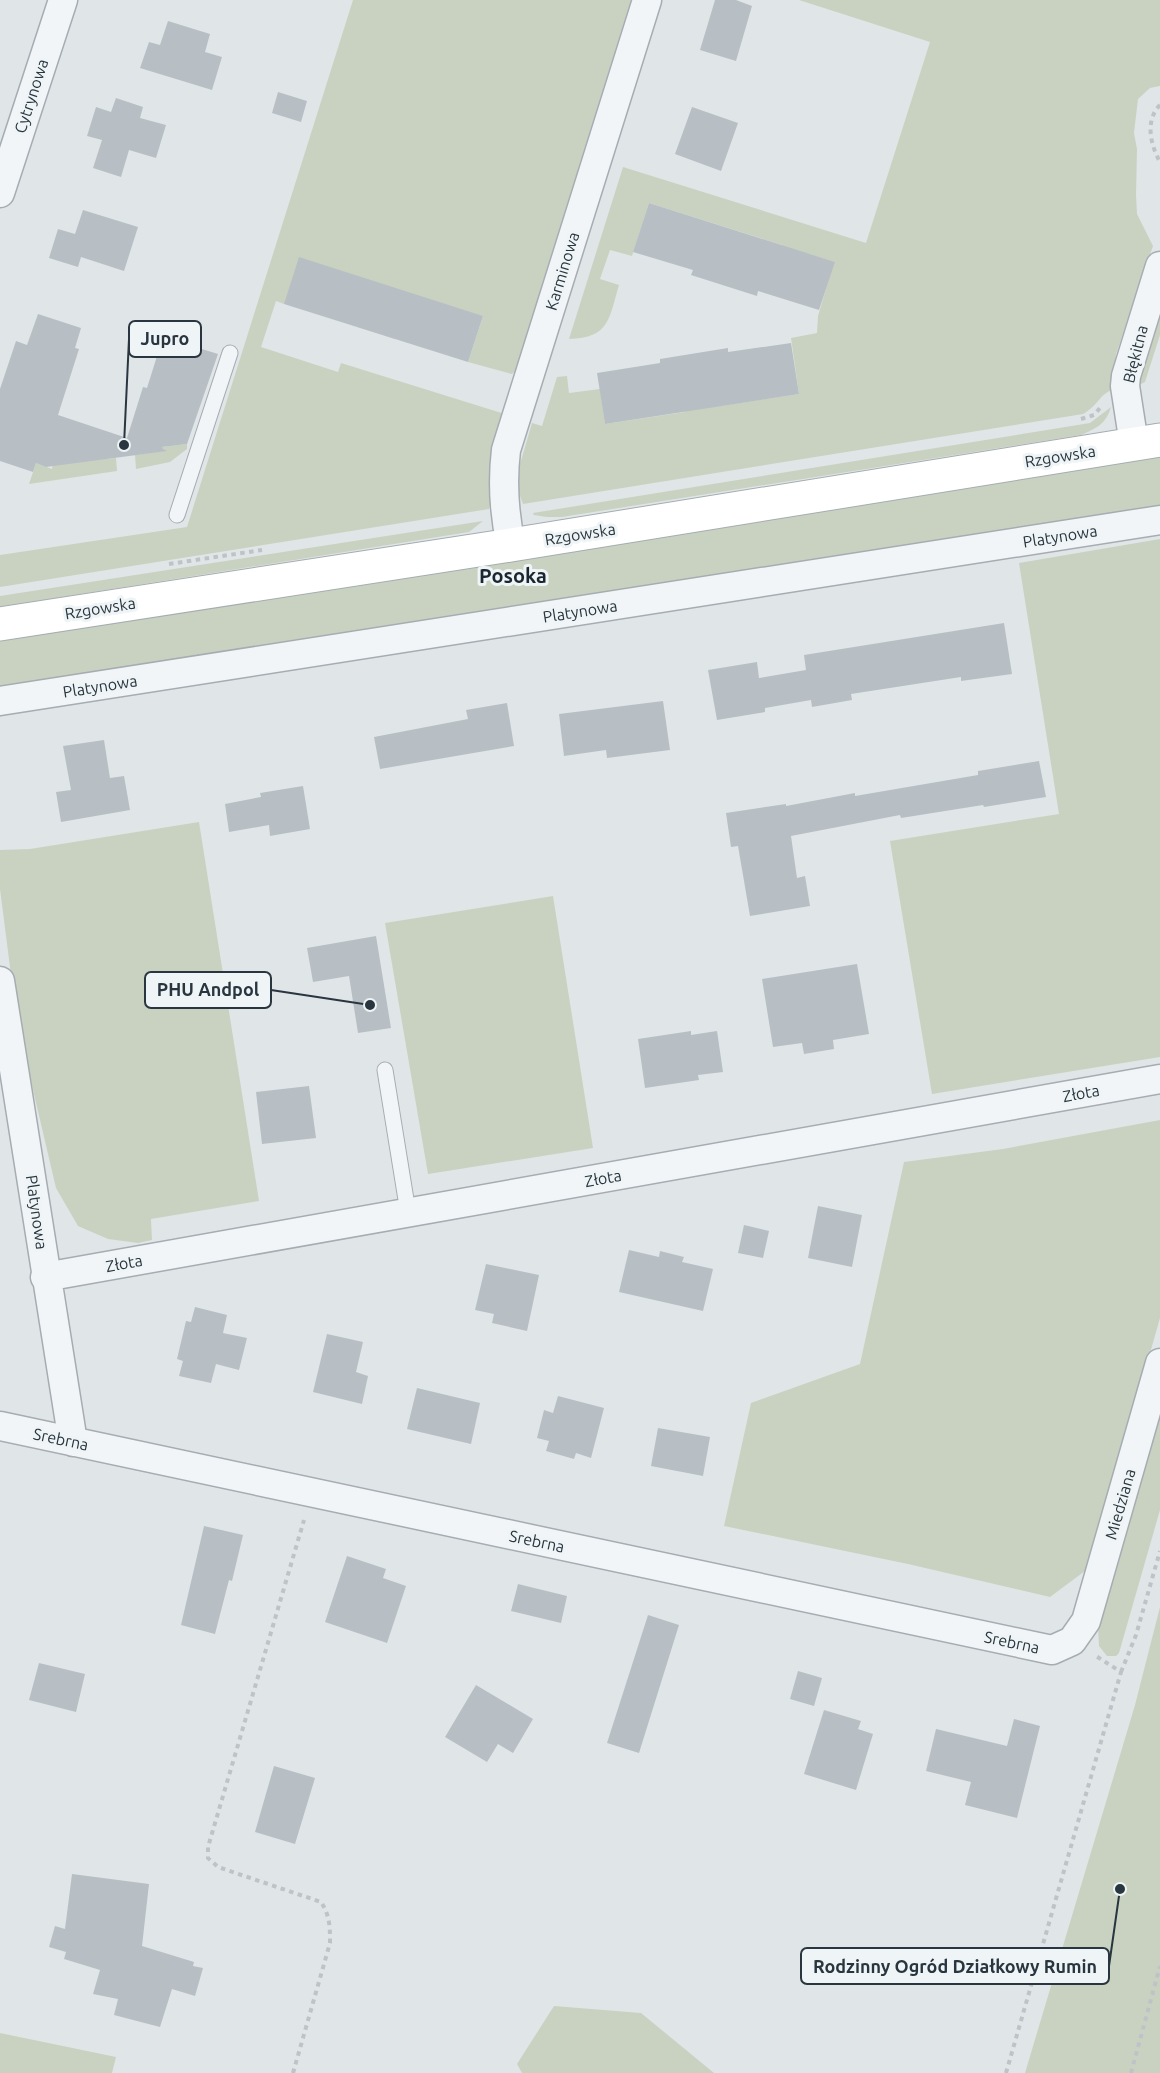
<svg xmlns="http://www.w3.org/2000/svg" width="1160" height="2073" viewBox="0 0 1160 2073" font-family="Ubuntu,sans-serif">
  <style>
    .green { fill: #c9d2c1 }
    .building { fill: #b7bfc5 }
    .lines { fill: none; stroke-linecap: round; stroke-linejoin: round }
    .lane-casing { stroke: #a5adb2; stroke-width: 17 }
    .street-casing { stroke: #a5adb2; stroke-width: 31 }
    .secondary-casing { stroke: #a5adb2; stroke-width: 35 }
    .path { stroke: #bec3c7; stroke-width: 4; stroke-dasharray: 4.5 4.5; stroke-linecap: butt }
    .lane { stroke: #f2f5f7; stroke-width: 15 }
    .street { stroke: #f2f5f7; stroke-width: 28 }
    .secondary { stroke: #fff; stroke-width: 33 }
    .labels { text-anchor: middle; stroke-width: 6; stroke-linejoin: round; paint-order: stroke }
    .street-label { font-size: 16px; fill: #29363f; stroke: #eff4f6 }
    .quarter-label { font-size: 20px; font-weight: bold; fill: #1b2730; stroke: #eff4f6 }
    .leader { fill: none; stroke: #29363f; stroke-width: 2 }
    .callout-dot { fill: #29363f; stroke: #eff4f6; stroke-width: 2 }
    .callout { fill: #eff4f6; stroke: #29363f; stroke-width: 2 }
    .callout-label { font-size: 18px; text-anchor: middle; font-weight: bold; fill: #29363f }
  </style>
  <rect width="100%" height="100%" fill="#e0e5e8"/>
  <path class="green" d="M353,0H631L543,281L520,367L512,374L468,362L483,316L395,339L358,327L373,281L284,304L276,301L261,347L338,372L341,363L508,415L489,509L0,587V555L187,527Z
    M799,0H1160V86L1150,88L1138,99L1134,133L1137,149L1136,195L1137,214L1153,246L1116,354L1113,390C1100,393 1098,406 1083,414L523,504L517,488L516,478L532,423L542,426L557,377L567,376L569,393L600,389L605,424L685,412L679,376L720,406L799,394L791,338L817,333L818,316L834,262L809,254L781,250L782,245L649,203L632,256L610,250L600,279L619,285C609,318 610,338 569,339L623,167L866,243L930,42Z
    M1160,312V335L1145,382L1139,385L1140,372Z
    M1111,407C1106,424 1097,428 1081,435L562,517H547L534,515L533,513L1090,423Z
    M187,444V449L170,462L136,469L135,455L162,451V447Z
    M1160,452V511L0,690V639Z
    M116,458L117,471L29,484L36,463L52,469L53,463Z
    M483,521L469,532L0,607V596Z
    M1160,539V1057L932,1094L890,841L1059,814L1019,563Z
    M199,822L259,1201L151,1219L152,1240L138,1243L108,1239L78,1226L56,1188L33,1090L11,975L0,889V850L30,849Z
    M553,896L593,1148L428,1174L385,923Z
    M1160,1120V1318L1089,1568L1050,1597L908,1564L724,1526L751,1403L860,1364L904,1162L1003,1149Z
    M1160,1407V1510L1119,1653L1116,1656H1107L1099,1646L1098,1626Z
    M1160,1607V2073H1025L1135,1705Z
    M554,2006L641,2013L714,2073H522L517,2064Z
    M0,2033L116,2057L112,2073H0Z"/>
  <path class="building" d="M715,0H736L752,6L736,61L700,50Z
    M168,21L210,34L205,52L222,57L212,90L140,68L149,42L160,45Z
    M278,92L307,101L301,122L272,113Z
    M116,98L143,107L140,118L166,125L156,158L129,150L121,177L93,168L102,140L87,136L96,107L111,112Z
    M692,107L738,123L721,171L675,154Z
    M649,203L835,262L819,310L758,291L757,296L691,275L693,270L633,252Z
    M83,210L138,227L124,271L81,257L78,267L49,258L58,229L75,234Z
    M299,257L483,316L468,362L284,304Z
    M38,314L81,328L75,348L79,349L58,415L127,438L143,387L147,388L163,337L218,354L187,444L162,447L163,449L167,451L46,467L36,463L33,472L0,461V389L16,341L27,345Z
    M791,343L799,394L605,424L597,373L660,363V359L728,348V352Z
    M1004,623L1012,674L961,681V677L851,694L852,700L812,707L811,700L765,708V712L717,720L708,670L757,662L759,678L806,670L804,655Z
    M663,701L670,750L607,758L606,750L564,756L559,714Z
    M507,703L514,746L380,769L374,737L468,719L466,710Z
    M104,740L110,778L124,776L130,810L61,822L56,792L71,790L63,746Z
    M1039,761L1046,797L984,807L983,805L901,818L900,815L791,836L797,878L805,876L810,906L750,916L738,846L731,847L726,813L786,804V806L855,793V796L978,775V771Z
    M303,786L310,829L270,836L269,825L229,832L225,804L261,797L260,793Z
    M376,936L391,1028L358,1033L349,976L313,982L307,948Z
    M857,964L869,1034L833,1040L834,1049L804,1054L802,1043L773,1047L762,979Z
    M691,1031V1035L717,1031L723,1072L698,1075L699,1080L645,1088L638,1039Z
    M309,1086L316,1138L262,1144L256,1092Z
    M818,1206L862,1215L852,1267L808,1258Z
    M744,1225L769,1231L763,1258L738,1253Z
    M629,1250L659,1257L660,1251L684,1257L682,1262L713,1269L703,1311L619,1292Z
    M486,1264L539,1275L527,1331L492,1323L494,1314L475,1310Z
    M195,1307L227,1315L223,1333L247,1338L239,1370L216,1364L211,1383L179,1376L183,1361L177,1359L186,1321L191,1322Z
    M327,1334L363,1342L356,1372L368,1376L362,1404L313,1392Z
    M417,1388L480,1403L471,1444L407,1429Z
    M558,1396L604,1408L591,1458L576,1453L574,1459L546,1451L549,1441L537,1438L544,1410L553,1413Z
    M658,1428L710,1437L703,1476L651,1466Z
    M204,1526L243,1535L232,1581L229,1580L215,1634L181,1625Z
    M347,1556L386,1569L383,1578L406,1586L387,1643L325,1622Z
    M518,1584L567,1596L561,1623L511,1611Z
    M648,1615L679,1625L639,1753L607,1743Z
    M39,1663L85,1674L76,1712L29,1700Z
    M798,1671L822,1678L814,1706L790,1699Z
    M476,1685L533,1719L513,1753L498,1744L487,1762L445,1737Z
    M824,1710L861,1721L858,1729L873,1734L856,1790L804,1774Z
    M1014,1719L1040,1726L1017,1818L965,1805L971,1782L926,1771L936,1729L1007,1746Z
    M274,1766L315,1778L295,1844L255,1832Z
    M72,1874L149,1884L142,1946L194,1962L193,1966L203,1968L195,1996L172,1989L160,2027L114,2015L118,1999L93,1994L100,1970L64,1959L66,1952L49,1947L55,1926L65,1929Z"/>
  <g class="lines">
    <g class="lane-casing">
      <path id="lane" d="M177,515L230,353
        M385,1070L408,1212"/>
    </g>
    <g class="street-casing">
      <path id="street" d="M0,193L63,0
        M1134,444L1125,386L1126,376L1160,266
        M511,545C504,513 502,483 506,450L647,0
        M0,701L1160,520
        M0,981L73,1442
        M45,1277L1160,1079
        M0,1426L1052,1650L1072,1641L1086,1621L1160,1363"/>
    </g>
    <g class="secondary-casing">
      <path id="secondary" d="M0,624L511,545L1160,440"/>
    </g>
    <path class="path" d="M1160,105C1145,120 1150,144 1160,162
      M1081,419L1094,415L1100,408
      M169,564L262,550
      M1121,1672L1136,1635L1160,1551
      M293,2073L330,1943C330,1927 330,1916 321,1902L218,1867L208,1858V1847L304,1520
      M1006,2073L1121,1672L1096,1656
      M1131,2073L1160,1966"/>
    <use href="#lane" class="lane"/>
    <use href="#street" class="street"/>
    <use href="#secondary" class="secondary"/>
  </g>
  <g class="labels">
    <g class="street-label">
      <text transform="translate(31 96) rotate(-72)" y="6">Cytrynowa</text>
      <text transform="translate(562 271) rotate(-73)" y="6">Karminowa</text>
      <text transform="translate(1135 354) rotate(-76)" y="6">Błękitna</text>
      <text transform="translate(1060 456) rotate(-9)" y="6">Rzgowska</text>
      <text transform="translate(580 534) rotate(-9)" y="6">Rzgowska</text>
      <text transform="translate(1060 536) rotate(-9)" y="6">Platynowa</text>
      <text transform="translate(100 608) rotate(-9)" y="6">Rzgowska</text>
      <text transform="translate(580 611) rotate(-9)" y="6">Platynowa</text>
      <text transform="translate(100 686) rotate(-9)" y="6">Platynowa</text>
      <text transform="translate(1081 1093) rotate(-10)" y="6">Złota</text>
      <text transform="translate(603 1178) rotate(-10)" y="6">Złota</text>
      <text transform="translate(37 1212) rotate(82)" y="6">Platynowa</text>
      <text transform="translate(124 1263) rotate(-10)" y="6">Złota</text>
      <text transform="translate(61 1439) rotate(12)" y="6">Srebrna</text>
      <text transform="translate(1120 1504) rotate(-74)" y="6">Miedziana</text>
      <text transform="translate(537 1541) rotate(12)" y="6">Srebrna</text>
      <text transform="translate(1012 1642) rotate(12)" y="6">Srebrna</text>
    </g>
    <g class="quarter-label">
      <text x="513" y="583">Posoka</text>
    </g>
  </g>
  <path class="leader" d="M124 445L129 339M370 1005L271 990M1120 1889L1109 1966"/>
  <g class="callout-dot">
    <circle cx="124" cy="445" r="6"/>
    <circle cx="370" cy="1005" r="6"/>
    <circle cx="1120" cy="1889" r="6"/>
  </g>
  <g class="callout">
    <rect x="129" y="321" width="72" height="36" rx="6"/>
    <rect x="145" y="972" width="126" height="36" rx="6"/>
    <rect x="801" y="1948" width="308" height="36" rx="6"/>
  </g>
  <g class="callout-label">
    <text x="165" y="345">Jupro</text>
    <text x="208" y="996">PHU Andpol</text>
    <text x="955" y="1973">Rodzinny Ogród Działkowy Rumin</text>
  </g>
</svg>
